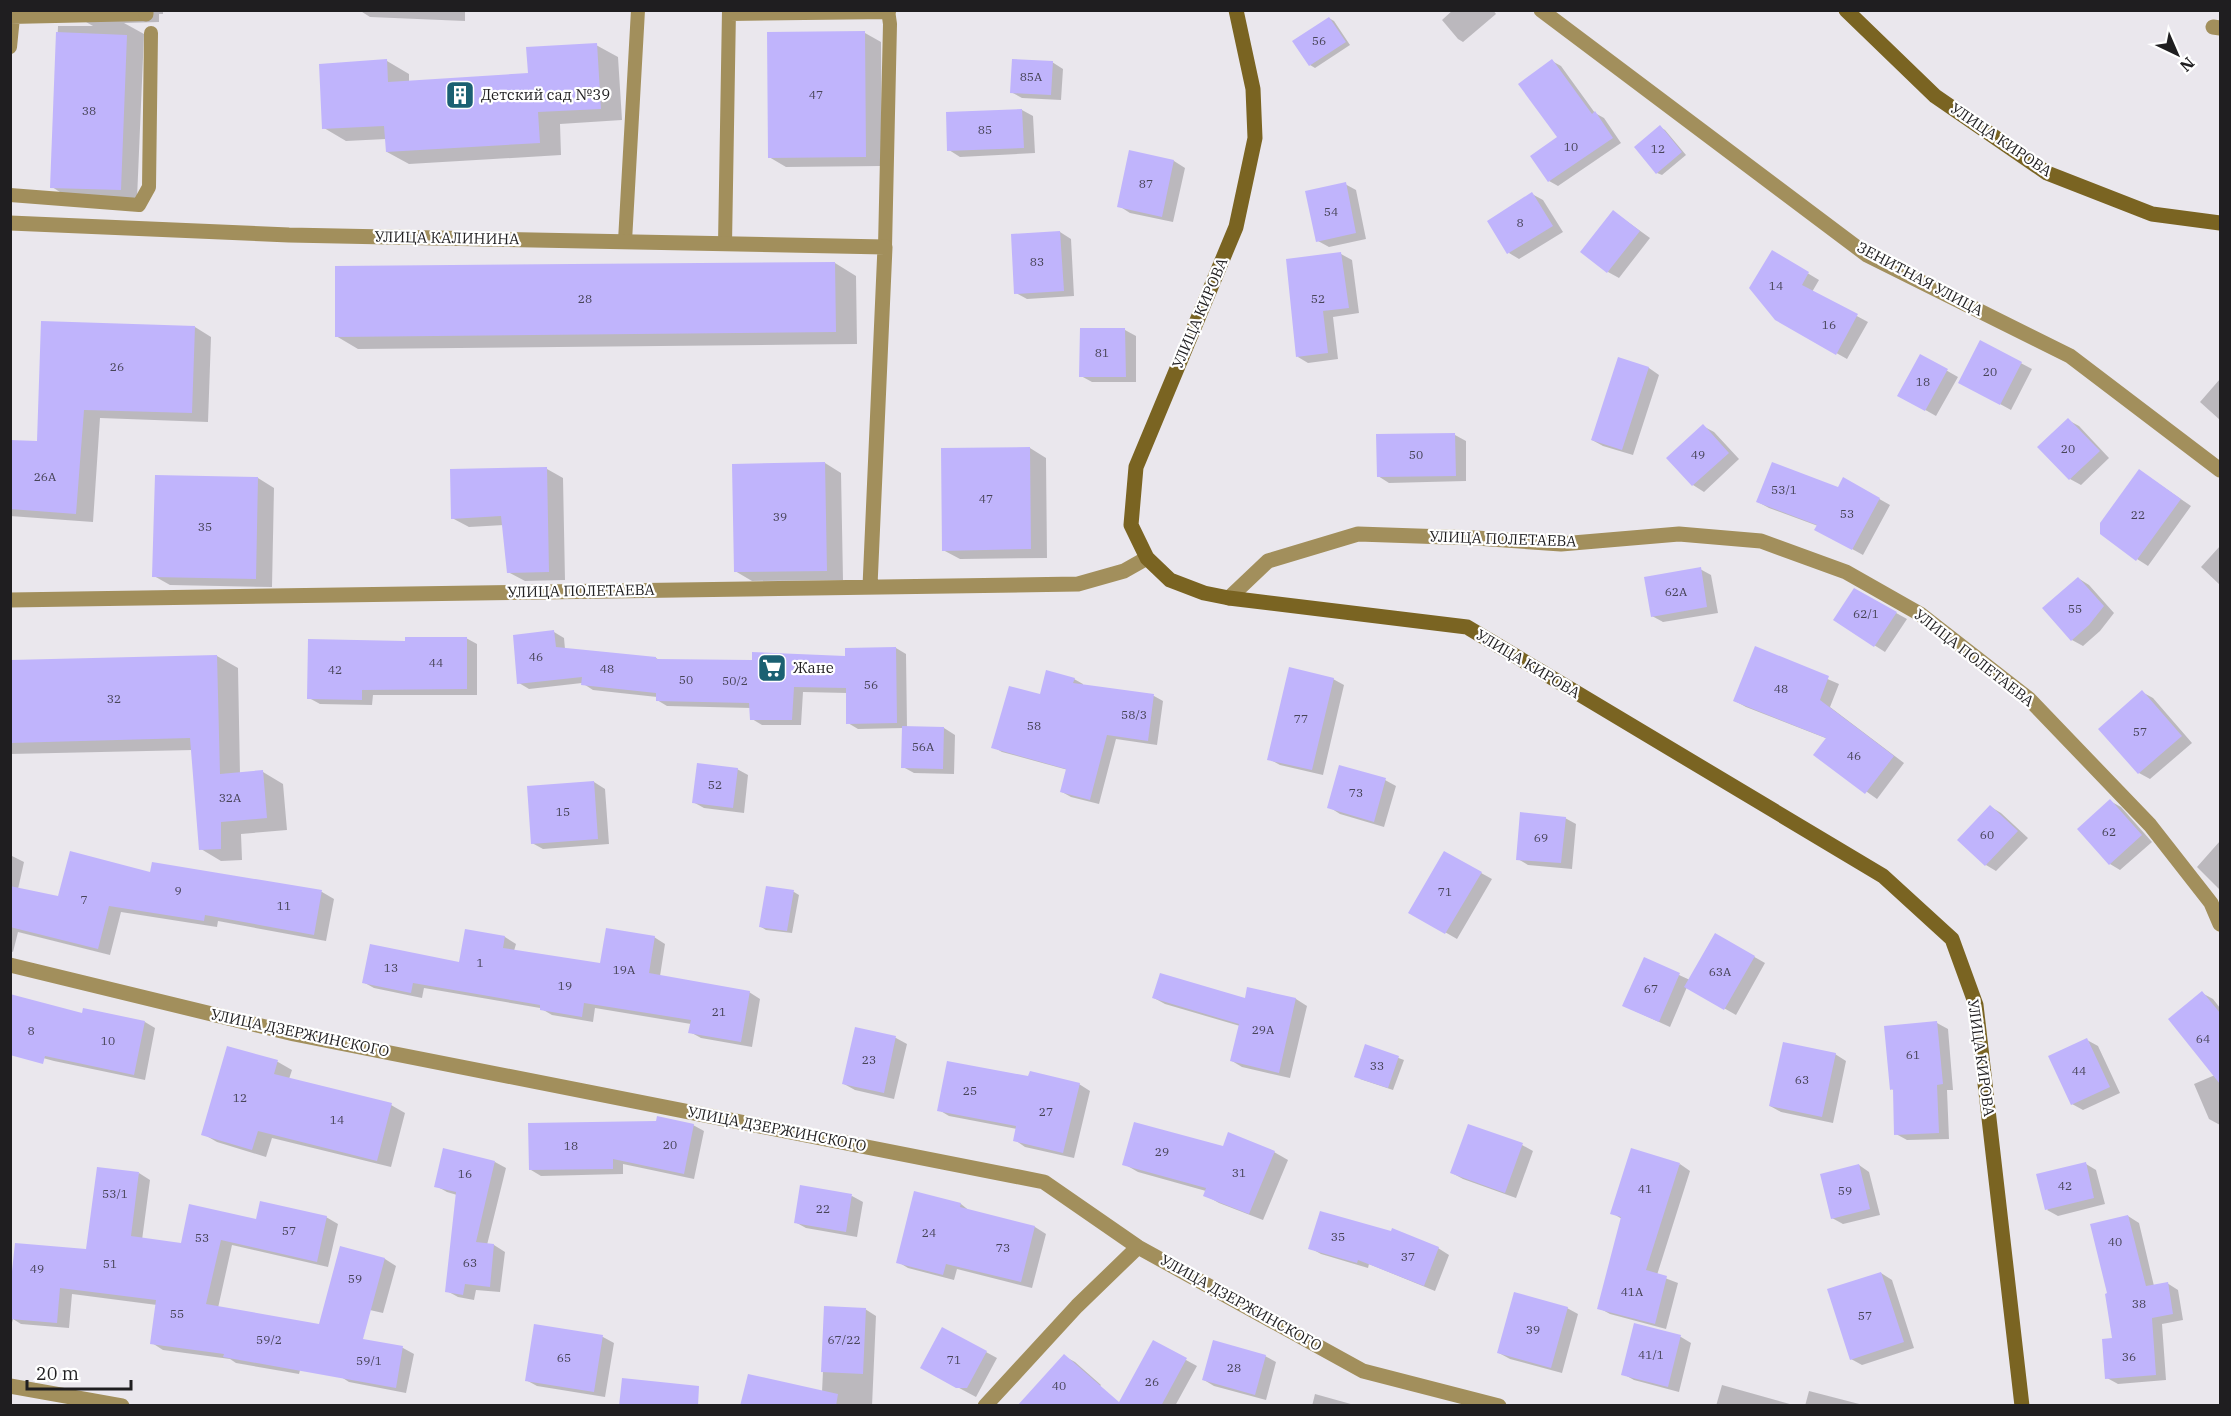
<svg xmlns="http://www.w3.org/2000/svg" width="2231" height="1416" viewBox="0 0 2231 1416" font-family="'IBM Plex Serif',serif">
  <style>
    .shadow { fill: #0003 }
    .building { fill: #c0b4fc }
    .lines { fill: none; stroke-linecap: round; stroke-linejoin: round }
    .lane { stroke: #a28f5c; stroke-width: 14 }
    .street { stroke: #a28f5c; stroke-width: 15 }
    .secondary { stroke: #7a6422; stroke-width: 15 }
    .labels { text-anchor: middle; stroke-width: 4.5; stroke-linejoin: round; paint-order: stroke }
    .number-label { font-size: 12px; fill: #474457 }
    .poi-label { font-size: 15px; fill: #1f1e20; stroke: #fff; text-anchor: start }
    .street-label { font-size: 15px; fill: #1f1e20; stroke: #fff }
  </style>
  <rect width="100%" height="100%" fill="#eae7ed"/>
  <path class="shadow" d="M65,10H163V14H159V22L124,23L144,34L137,199L68,197L52,187L58,26H93Z
    M359,10H465V21L370,17Z
    M1453,10H1493L1496,14L1463,42L1458,39L1442,20Z
    M1329,18L1334,21L1350,45L1315,68L1310,65Z
    M865,33L881,42L882,166L786,167L769,157Z
    M596,45L618,57L622,120L560,124L561,155L409,164L387,152L386,139L346,141L324,128L387,61L409,74V82L530,75Z
    M1552,61L1561,66L1595,113L1604,118L1621,143L1558,186L1549,181L1559,138Z
    M1052,62L1063,69L1061,100L1022,98L1011,92Z
    M1022,110L1033,116L1035,153L960,157L949,150Z
    M1660,127L1665,130L1686,155L1662,175L1657,173Z
    M1130,152L1174,161L1185,168L1173,222L1130,213L1119,206Z
    M1345,184L1356,190L1366,239L1329,247L1318,241Z
    M1532,194L1543,200L1563,232L1519,259L1509,253Z
    M1614,212L1650,238L1619,278L1608,272Z
    M1060,232L1071,239L1074,296L1027,299L1016,293Z
    M1772,252L1819,280L1812,292L1868,322L1847,359L1776,319Z
    M1341,254L1352,260L1359,313L1333,317L1338,359L1308,363L1298,357Z
    M835,263L856,276L857,344L358,349L336,336Z
    M195,327L211,337L208,422L100,418L93,522L10,516V441L38,443Z
    M1125,330L1136,336V382H1092L1081,376Z
    M1981,342L2032,369L2011,410L1960,382Z
    M1921,356L1958,377L1936,416L1899,395Z
    M1619,359L1649,368L1659,375L1633,455L1603,446L1592,440Z
    M2220,379V420L2200,402Z
    M2068,420L2079,426L2109,458L2081,485L2070,479L2039,447Z
    M1703,426L1714,432L1739,459L1704,492L1693,485L1668,458Z
    M1455,435L1466,441V481L1389,483L1378,476Z
    M1030,448L1046,458L1047,558L960,559L943,550Z
    M825,463L841,473L843,580L752,581L735,571Z
    M547,469L563,478L565,580L525,581L508,572L504,525L469,527L452,518Z
    M2140,471L2191,506L2148,566L2137,559Z
    M156,476L258,478L274,488L272,587L170,585L154,576Z
    M1844,479L1890,505L1863,555L1816,529L1818,526L1769,508L1758,502L1839,488Z
    M2220,546V585L2201,567Z
    M1700,569L1711,575L1718,613L1663,622L1652,616Z
    M2078,578L2089,585L2114,613L2100,631L2083,646L2072,640Z
    M1855,590L1907,619L1885,652L1874,645Z
    M554,632L564,638L565,649L656,658L661,661L753,662L846,657L896,648L906,654L907,727L944,728L955,735L954,774L914,773L903,767L904,728L858,729L848,723L847,693L803,692L801,725H762L752,719L751,708L667,706L657,700V697L593,690L582,683L529,689L519,683Z
    M466,638L477,644V695H373L372,705L320,704L309,698L407,643Z
    M1756,648L1839,684L1830,707L1904,763L1877,799L1815,755L1828,739L1746,707L1735,701Z
    M217,656L238,668L240,774L263,772L283,784L287,830L241,834L242,860L221,861L201,849L193,750L10,754V662Z
    M1074,679L1083,684V686L1154,696L1163,701L1157,745L1116,739L1099,804L1071,797L1062,792L1068,770L1002,752L993,747L1041,696Z
    M1333,679L1344,685L1323,775L1280,765L1269,759Z
    M2142,692L2153,698L2192,743L2150,779L2139,773L2100,729Z
    M737,769L748,775L744,813L704,808L693,802Z
    M1385,780L1396,786L1384,827L1340,814L1329,807Z
    M594,782L605,789L609,844L543,849L532,843Z
    M2110,801L2121,807L2152,842L2120,870L2110,864Z
    M1991,807L2001,813L2028,838L1996,871L1986,865Z
    M1565,818L1576,824L1572,869L1528,865L1518,859Z
    M2220,841V890L2197,867Z
    M1445,853L1492,879L1457,939L1410,912Z
    M10,855L24,862L18,889L60,898L152,874L153,864L322,892L334,899L326,941L218,921L217,927L121,912L110,955L18,932L13,952L10,951Z
    M767,888L794,892L799,895L792,933L766,930L761,927Z
    M466,931L505,937L516,944L514,951L601,965L654,937L665,944L660,976L749,992L760,999L752,1047L701,1038L690,1032L691,1024L595,1008L593,1022L552,1015L540,1008L424,988L422,998L374,988L363,982L460,964Z
    M1716,935L1765,963L1736,1015L1687,987L1670,1027L1635,1011L1644,959L1690,980Z
    M1249,989L1296,999L1307,1006L1290,1078L1242,1067L1232,1061L1240,1026L1165,1004L1154,998L1246,999Z
    M2202,993L2213,999L2220,1008V1125L2209,1119L2194,1084L2215,1075Z
    M145,1022L155,1028L145,1080L54,1061L10,1049Z
    M1937,1023L1948,1029L1953,1090H1947L1949,1139L1907,1140L1896,1134L1894,1090L1891,1089Z
    M856,1029L896,1038L907,1044L894,1099L855,1090L844,1084Z
    M2087,1040L2098,1046L2120,1093L2083,1110L2072,1104Z
    M1366,1046L1404,1060L1393,1090L1360,1079Z
    M228,1048L278,1062L292,1070L289,1079L391,1105L405,1113L391,1167L272,1138L266,1157L217,1142L203,1134Z
    M1835,1054L1846,1061L1833,1123L1781,1112L1770,1106Z
    M1030,1078L1079,1084L1090,1091L1074,1158L1025,1147L1015,1140L1017,1129L949,1116L939,1110Z
    M657,1122L693,1125L704,1131L694,1179L623,1164V1174L541,1176L531,1170Z
    M1522,1145L1533,1151L1516,1198L1463,1179L1452,1173Z
    M1223,1148L1274,1152L1288,1160L1263,1220L1219,1203L1205,1195L1206,1191L1138,1172L1124,1164Z
    M495,1162L506,1168L487,1245H494L505,1252L500,1292L476,1290L474,1300L458,1297L447,1291L457,1195L447,1192L436,1186Z
    M1680,1164L1690,1171L1657,1275L1678,1283L1666,1329L1610,1314L1599,1308L1622,1219L1612,1213Z
    M2086,1164L2096,1170L2105,1204L2058,1216L2047,1210Z
    M1859,1165L1869,1172L1880,1215L1843,1224L1832,1218Z
    M139,1173L150,1180L142,1240L182,1245L257,1221L326,1217L338,1224L328,1267L232,1245L218,1308L311,1329L299,1374L236,1363L230,1359L163,1350L152,1343L157,1305L72,1294L69,1328L21,1324L13,1319L10,1330V1306L87,1251Z
    M915,1193L961,1204L971,1212L1035,1227L1046,1234L1032,1288L957,1269L954,1280L908,1268L898,1262Z
    M852,1196L863,1202L857,1237L806,1228L795,1222Z
    M2128,1216L2139,1223L2154,1286L2167,1283L2178,1290L2183,1320L2162,1324L2166,1380L2118,1384L2107,1378L2114,1339L2109,1295Z
    M341,1247L385,1259L396,1266L383,1313L339,1303Z
    M1310,1248H1438L1449,1255L1435,1291L1369,1264L1368,1268L1321,1254Z
    M1881,1273L1892,1280L1914,1348L1862,1365L1851,1359Z
    M826,1308L865,1309L876,1316L872,1406H742L822,1392Z
    M1567,1308L1578,1314L1562,1373L1510,1359L1499,1353Z
    M1636,1325L1681,1337L1691,1343L1679,1392L1634,1380L1623,1374Z
    M535,1326L603,1337L614,1343L605,1397L537,1386L526,1380Z
    M346,1337L403,1348L414,1354L406,1393L349,1382L338,1375Z
    M1153,1342L1197,1366L1175,1406H1119Z
    M986,1352L997,1358L976,1397L933,1374Z
    M1064,1356L1075,1362L1101,1385L1082,1406Z
    M1265,1356L1276,1362L1266,1400L1214,1386L1204,1380Z
    M1722,1385L1797,1406H1716Z
    M1809,1391L1867,1406H1805Z
    M1315,1394L1358,1406H1312Z"/>
  <path class="building" d="M1329,17L1346,42L1309,66L1292,41Z
    M865,31L866,157L768,158L767,32Z
    M56,32L127,35L121,190L50,188Z
    M597,43L601,109L538,112L540,143L386,152L384,126L322,129L319,64L387,59L388,82L528,73L526,47Z
    M1012,59L1053,61L1051,95L1010,93Z
    M1552,59L1592,114L1595,111L1613,138L1548,182L1530,156L1557,137L1518,84Z
    M1022,109L1024,148L947,151L946,112Z
    M1660,125L1682,152L1656,174L1634,147Z
    M1129,150L1174,160L1162,217L1117,207Z
    M1346,182L1356,233L1316,242L1305,191Z
    M1532,192L1553,226L1507,254L1487,221Z
    M1613,210L1640,231L1607,273L1580,252Z
    M1060,231L1064,291L1014,294L1011,234Z
    M1772,250L1809,272L1802,285L1858,314L1836,355L1775,320L1749,288Z
    M1341,252L1349,308L1323,311L1328,353L1296,357L1286,259Z
    M835,262L836,332L335,337V266Z
    M41,321L195,326L192,413L84,410L76,514L10,509V440L37,441Z
    M1080,328H1125L1126,377H1079Z
    M1980,340L2022,362L2000,405L1958,383Z
    M1920,354L1948,369L1925,411L1897,396Z
    M1618,357L1649,367L1622,450L1591,440Z
    M2068,418L2100,451L2069,480L2037,447Z
    M1703,424L1729,453L1692,486L1666,458Z
    M1455,433L1456,476L1377,477L1376,434Z
    M1030,447L1031,549L942,551L941,448Z
    M825,462L827,571L734,572L732,464Z
    M1772,462L1838,487L1843,477L1880,498L1852,550L1814,530L1817,525L1756,502Z
    M547,467L549,572L507,573L501,516L451,519L450,469Z
    M2139,469L2181,499L2136,561L2100,534V523Z
    M155,475L258,477L256,579L152,577Z
    M1701,567L1707,607L1651,617L1644,577Z
    M2078,577L2104,606L2089,625L2071,641L2042,608Z
    M1854,588L1897,612L1874,647L1833,620Z
    M554,630L556,647L656,657V659L752,660V652L845,656V648L896,647L897,723L846,724V688L794,687L792,720H750L749,703L656,701V693L581,685L582,677L517,684L513,635Z
    M405,637H467V689L362,690V700L307,699L308,639L405,641Z
    M1755,646L1829,676L1820,700L1894,756L1865,794L1813,755L1826,738L1733,701Z
    M217,655L220,774L263,770L267,818L221,822V849L199,850L190,738L10,743V660Z
    M1289,667L1334,678L1312,770L1267,760Z
    M1046,670L1075,678L1073,683L1154,694L1148,741L1107,735L1090,800L1060,792L1066,769L991,748L1009,686L1040,694Z
    M2142,690L2182,736L2138,774L2098,729Z
    M902,726L944,727L943,769L901,768Z
    M697,763L738,768L733,808L692,803Z
    M1339,765L1386,778L1374,822L1327,808Z
    M594,781L598,839L531,844L527,786Z
    M2110,799L2142,835L2109,865L2077,829Z
    M1990,805L2018,831L1985,866L1957,840Z
    M1520,812L1566,817L1561,863L1516,860Z
    M70,851L150,872L152,862L322,890L314,935L205,915L204,921L109,906L98,949L10,927V886L58,896Z
    M1444,851L1482,872L1445,934L1408,913Z
    M766,886L794,890L787,931L759,927Z
    M606,928L655,936L649,973L750,991L741,1042L688,1033L691,1020L584,1003L582,1017L540,1010V1005L413,983L411,993L362,983L370,944L459,962L465,929L505,936L503,948L600,963Z
    M1715,933L1755,956L1724,1010L1684,987Z
    M1644,957L1680,973L1659,1022L1622,1006Z
    M1160,973L1245,998L1247,987L1296,998L1279,1073L1230,1061L1239,1024L1152,998Z
    M2202,991L2220,1013V1084L2168,1019Z
    M10,994L82,1013L83,1008L145,1021L134,1075L45,1056L43,1064L10,1055Z
    M1937,1021L1943,1084L1937,1085L1939,1133L1894,1135L1893,1089L1890,1090L1884,1026Z
    M855,1027L896,1036L884,1093L842,1084Z
    M2087,1038L2110,1087L2071,1105L2048,1056Z
    M1783,1042L1836,1053L1822,1117L1769,1106Z
    M1365,1044L1399,1056L1388,1088L1354,1077Z
    M227,1046L278,1060L274,1074L392,1103L377,1161L258,1131L252,1150L201,1135Z
    M947,1061L1028,1076L1030,1071L1080,1083L1063,1153L1013,1141L1016,1126L937,1111Z
    M657,1116L694,1124L684,1174L613,1159V1169L529,1170L528,1123L656,1121Z
    M1134,1122L1223,1146L1228,1132L1275,1151L1249,1214L1203,1196L1206,1188L1122,1165Z
    M1468,1124L1523,1143L1505,1193L1450,1173Z
    M443,1148L495,1161L476,1242L494,1244L490,1287L465,1284L463,1295L445,1292L456,1192L434,1187Z
    M1631,1148L1680,1163L1646,1270L1667,1276L1655,1324L1597,1309L1621,1217L1610,1214Z
    M2086,1162L2094,1198L2045,1210L2036,1174Z
    M1859,1164L1870,1209L1831,1219L1820,1174Z
    M97,1167L139,1172L131,1236L181,1243L189,1204L256,1219L260,1201L327,1216L317,1262L221,1240L206,1304L319,1324L340,1246L385,1258L363,1339L403,1346L396,1388L223,1357L224,1354L150,1344L156,1300L60,1288L57,1323L10,1319V1290L15,1243L86,1249Z
    M800,1185L852,1194L846,1232L794,1223Z
    M914,1191L961,1203L960,1207L1035,1226L1021,1282L946,1264L943,1275L896,1263Z
    M1320,1211L1391,1231L1392,1228L1439,1247L1424,1286L1358,1260L1357,1263L1308,1249Z
    M2128,1215L2146,1286L2168,1282L2173,1314L2152,1318L2156,1375L2105,1379L2102,1339L2112,1338L2105,1294L2107,1293L2090,1224Z
    M1881,1272L1904,1342L1850,1360L1827,1289Z
    M1514,1292L1568,1307L1551,1368L1497,1353Z
    M824,1306L866,1308L863,1374L821,1372Z
    M1634,1323L1681,1335L1668,1387L1621,1375Z
    M534,1324L603,1335L594,1392L525,1381Z
    M942,1327L987,1351L967,1388H956L920,1368Z
    M1153,1340L1187,1358L1161,1406H1017L1064,1354L1119,1402Z
    M1213,1340L1266,1355L1255,1395L1202,1380Z
    M748,1374L838,1394L836,1406H740Z
    M622,1378L699,1386L698,1406H619Z"/>
  <g class="lines">
    <path class="lane" d="M729,14L889,12
      M10,17L146,14
      M10,47L13,17
      M10,195L139,205L149,187L151,33
      M625,241L638,10
      M725,244L729,10
      M885,247L890,24L888,10"/>
    <path class="street" d="M1541,10L1867,255L2070,356L2220,470
      M146,14V10
      M2213,27L2220,28
      M10,223L289,235L885,247L870,586
      M1229,598L1268,561L1358,534L1476,538L1561,544L1679,534L1761,541L1846,572L1920,614L2029,699L2150,825L2211,903L2220,924
      M10,600L1078,584L1124,571L1147,558
      M10,965L294,1034L1044,1182L1138,1247L1363,1371L1499,1406
      M10,1386L122,1406
      M985,1406L1077,1306L1138,1247"/>
    <path class="secondary" d="M1236,10L1253,89L1255,138L1236,227L1136,467L1131,525L1147,558L1170,580L1204,593L1229,598L1467,627L1883,876L1952,939L1976,1005L2022,1406
      M1846,10L1935,96L2047,173L2152,214L2220,223"/>
  </g>
  <defs>
    <g id="building-square" transform="scale(1.5)"><rect x="-9" y="-9" width="18" height="18" rx="4" fill="#1b6072" stroke="#fff"/><path d="M-4-6H4V6H1V3H-1V6H-4ZM-2.5-4.3h1.7v1.8h-1.7ZM.8-4.3h1.7v1.8H.8ZM-2.5-1h1.7V.8h-1.7ZM.8-1h1.7V.8H.8Z" fill="#fff"/></g>
    <g id="supermarket-square" transform="scale(1.5)"><rect x="-9" y="-9" width="18" height="18" rx="4" fill="#1b6072" stroke="#fff"/><path d="M-6-5.5h2.5l.6 2H6L4.5 2H-2.5L-4.4-4H-6ZM-1.5 3.2a1.3 1.3 0 1 0 .1 0ZM3 3.2a1.3 1.3 0 1 0 .1 0Z" fill="#fff"/></g>
  </defs>
  <g fill-rule="evenodd">
    <use href="#building-square" x="460" y="95"/>
    <use href="#supermarket-square" x="772" y="668"/>
  </g>
  <g class="labels">
    <g class="number-label">
      <text x="1319" y="45">56</text>
      <text x="1031" y="81">85А</text>
      <text x="816" y="99">47</text>
      <text x="89" y="115">38</text>
      <text x="985" y="134">85</text>
      <text x="1571" y="151">10</text>
      <text x="1658" y="153">12</text>
      <text x="1146" y="188">87</text>
      <text x="1331" y="216">54</text>
      <text x="1520" y="227">8</text>
      <text x="1037" y="266">83</text>
      <text x="1776" y="290">14</text>
      <text x="585" y="303">28</text>
      <text x="1318" y="303">52</text>
      <text x="1829" y="329">16</text>
      <text x="1102" y="357">81</text>
      <text x="117" y="371">26</text>
      <text x="1990" y="376">20</text>
      <text x="1923" y="386">18</text>
      <text x="2068" y="453">20</text>
      <text x="1416" y="459">50</text>
      <text x="1698" y="459">49</text>
      <text x="45" y="481">26А</text>
      <text x="1784" y="494">53/1</text>
      <text x="986" y="503">47</text>
      <text x="1847" y="518">53</text>
      <text x="2138" y="519">22</text>
      <text x="780" y="521">39</text>
      <text x="205" y="531">35</text>
      <text x="1676" y="596">62А</text>
      <text x="2075" y="613">55</text>
      <text x="1866" y="618">62/1</text>
      <text x="536" y="661">46</text>
      <text x="436" y="667">44</text>
      <text x="607" y="673">48</text>
      <text x="335" y="674">42</text>
      <text x="686" y="684">50</text>
      <text x="735" y="685">50/2</text>
      <text x="871" y="689">56</text>
      <text x="1781" y="693">48</text>
      <text x="114" y="703">32</text>
      <text x="1134" y="719">58/3</text>
      <text x="1301" y="723">77</text>
      <text x="1034" y="730">58</text>
      <text x="2140" y="736">57</text>
      <text x="923" y="751">56А</text>
      <text x="1854" y="760">46</text>
      <text x="715" y="789">52</text>
      <text x="1356" y="797">73</text>
      <text x="230" y="802">32А</text>
      <text x="563" y="816">15</text>
      <text x="2109" y="836">62</text>
      <text x="1987" y="839">60</text>
      <text x="1541" y="842">69</text>
      <text x="178" y="895">9</text>
      <text x="1445" y="896">71</text>
      <text x="84" y="904">7</text>
      <text x="284" y="910">11</text>
      <text x="480" y="967">1</text>
      <text x="391" y="972">13</text>
      <text x="624" y="974">19А</text>
      <text x="1720" y="976">63А</text>
      <text x="565" y="990">19</text>
      <text x="1651" y="993">67</text>
      <text x="719" y="1016">21</text>
      <text x="1263" y="1034">29А</text>
      <text x="31" y="1035">8</text>
      <text x="2203" y="1043">64</text>
      <text x="108" y="1045">10</text>
      <text x="1913" y="1059">61</text>
      <text x="869" y="1064">23</text>
      <text x="1377" y="1070">33</text>
      <text x="2079" y="1075">44</text>
      <text x="1802" y="1084">63</text>
      <text x="970" y="1095">25</text>
      <text x="240" y="1102">12</text>
      <text x="1046" y="1116">27</text>
      <text x="337" y="1124">14</text>
      <text x="670" y="1149">20</text>
      <text x="571" y="1150">18</text>
      <text x="1162" y="1156">29</text>
      <text x="1239" y="1177">31</text>
      <text x="465" y="1178">16</text>
      <text x="2065" y="1190">42</text>
      <text x="1645" y="1193">41</text>
      <text x="1845" y="1195">59</text>
      <text x="115" y="1198">53/1</text>
      <text x="823" y="1213">22</text>
      <text x="289" y="1235">57</text>
      <text x="929" y="1237">24</text>
      <text x="1338" y="1241">35</text>
      <text x="202" y="1242">53</text>
      <text x="2115" y="1246">40</text>
      <text x="1003" y="1252">73</text>
      <text x="1408" y="1261">37</text>
      <text x="470" y="1267">63</text>
      <text x="110" y="1268">51</text>
      <text x="37" y="1273">49</text>
      <text x="355" y="1283">59</text>
      <text x="1632" y="1296">41А</text>
      <text x="2139" y="1308">38</text>
      <text x="177" y="1318">55</text>
      <text x="1865" y="1320">57</text>
      <text x="1533" y="1334">39</text>
      <text x="269" y="1344">59/2</text>
      <text x="844" y="1344">67/22</text>
      <text x="1651" y="1359">41/1</text>
      <text x="2129" y="1361">36</text>
      <text x="564" y="1362">65</text>
      <text x="954" y="1364">71</text>
      <text x="369" y="1365">59/1</text>
      <text x="1234" y="1372">28</text>
      <text x="1152" y="1386">26</text>
      <text x="1059" y="1390">40</text>
    </g>
    <g class="poi-label">
      <text x="481" y="100">Детский сад №39</text>
      <text x="793" y="673">Жане</text>
    </g>
    <g class="street-label">
      <text transform="translate(2001 140) rotate(34)" y="5">УЛИЦА КИРОВА</text>
      <text transform="translate(447 238) rotate(1)" y="5">УЛИЦА КАЛИНИНА</text>
      <text transform="translate(1920 279) rotate(28)" y="5">ЗЕНИТНАЯ УЛИЦА</text>
      <text transform="translate(1200 313) rotate(-67)" y="5">УЛИЦА КИРОВА</text>
      <text transform="translate(1503 539) rotate(2)" y="5">УЛИЦА ПОЛЕТАЕВА</text>
      <text transform="translate(581 591) rotate(-1)" y="5">УЛИЦА ПОЛЕТАЕВА</text>
      <text transform="translate(1974 658) rotate(38)" y="5">УЛИЦА ПОЛЕТАЕВА</text>
      <text transform="translate(1528 664) rotate(31)" y="5">УЛИЦА КИРОВА</text>
      <text transform="translate(300 1033) rotate(12)" y="5">УЛИЦА ДЗЕРЖИНСКОГО</text>
      <text transform="translate(1981 1058) rotate(82)" y="5">УЛИЦА КИРОВА</text>
      <text transform="translate(777 1129) rotate(11)" y="5">УЛИЦА ДЗЕРЖИНСКОГО</text>
      <text transform="translate(1241 1303) rotate(29)" y="5">УЛИЦА ДЗЕРЖИНСКОГО</text>
    </g>
  </g>
  <rect width="2231" height="1416" fill="none" stroke="#1f1e20" stroke-width="24"/>
  <g transform="translate(2177 54) rotate(136)" stroke="#ffffff" stroke-width="4.5" paint-order="stroke">
  <path d="M0-4.5L10 22L0 15L-10 22Z" fill="#1f1e20"/>
  <text y="-9" font-size="16" font-weight="bold" text-anchor="middle" fill="#1f1e20">N</text>
  </g>
  <path d="M27 1380v9h104v-9" fill="none" stroke="#1f1e20" stroke-width="3"/>
  <text x="36" y="1380" font-size="18" fill="#1f1e20" stroke="#ffffff" stroke-width="4.5" paint-order="stroke">20 m</text>
</svg>
